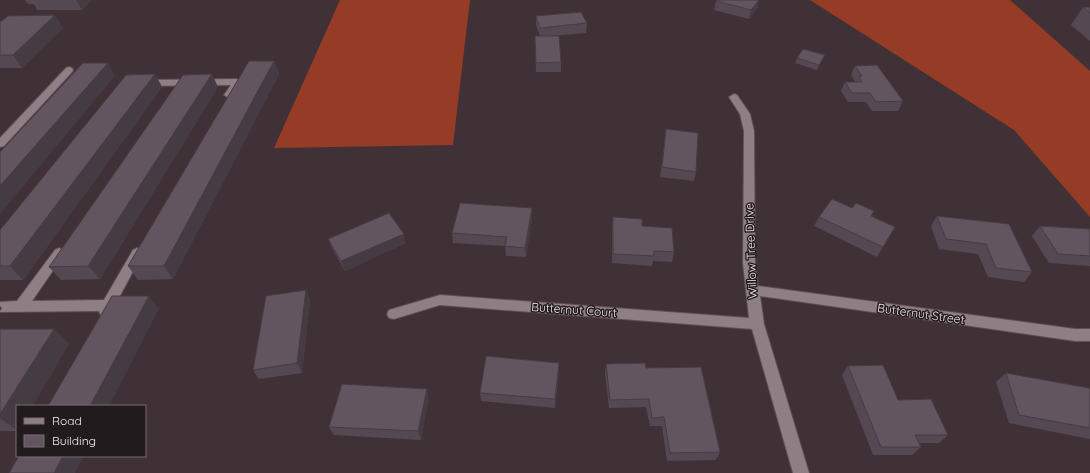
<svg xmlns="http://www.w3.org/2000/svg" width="1090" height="473" viewBox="0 0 1090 473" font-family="Quicksand,sans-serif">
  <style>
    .forest { fill: #953b26 }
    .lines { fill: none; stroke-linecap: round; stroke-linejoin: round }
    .service-casing { stroke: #5c4f55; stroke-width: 2 }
    .minor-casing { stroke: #5c4f55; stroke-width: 2 }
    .service { fill: #907e85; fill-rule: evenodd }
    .minor { fill: #907e85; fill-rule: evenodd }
    .wall { fill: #544953 }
    .shaded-wall { fill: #453c43 }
    .building { fill: #625560; stroke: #453c43 }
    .labels { text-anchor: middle; stroke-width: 3; stroke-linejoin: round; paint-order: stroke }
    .street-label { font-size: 12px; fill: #f7edf0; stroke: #221b1e }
  </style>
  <rect width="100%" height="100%" fill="#403137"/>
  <path class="forest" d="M340,0H470L453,145L274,148Z
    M810,0H1010L1090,71V217L1014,130Z"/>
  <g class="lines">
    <g class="service-casing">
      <path id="service" d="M69,67L72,68L73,70L72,72L4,146L0,147V138L66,68Z
        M237,79L242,82L232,97L229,98L224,95L231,85L143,86L138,83L143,80Z
        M59,248L63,250L65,253L32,301L104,300L133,250L137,248L141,250L143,253L110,314L105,315L100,314L99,311L0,312V302L17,301L55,250Z"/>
    </g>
    <g class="minor-casing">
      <path id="minor" d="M734,94L737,95L750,114L754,131L755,263L758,286L1075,329H1090V341H1075L760,296L764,324L809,473H793L752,329L440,305L394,319L389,318L387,314L389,310L440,295L749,318L743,263L744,131L740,114L729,97Z"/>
    </g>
    <use href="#service" class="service"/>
    <use href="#minor" class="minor"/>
  </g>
  <path class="wall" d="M25,0H92L82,10H37L34,4H28Z
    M759,0L757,9L749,19L714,10L716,1Z
    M1083,7H1090V41L1071,25Z
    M536,16L587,23L586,33L550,36L561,62V72H536L535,36H540L536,25Z
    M0,21L63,28L22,68H0Z
    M797,58L823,59L817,70L795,63Z
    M274,61L279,74L173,279L138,280L128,266Z
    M855,66L903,101L898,111H872L866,102H848L841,91L845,82H855L851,75Z
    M155,74L162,87L23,280H0V230Z
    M218,87L100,279L61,280L49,267Z
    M666,129L696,172L694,181L660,177Z
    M852,208L874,211L871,216L895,227L877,257L814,226L819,217Z
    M937,216L1009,224L1032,272L1024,282L988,277L978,254L939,249L931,226Z
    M613,217L642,226L674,252L672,262L653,261L652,266L612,263V227Z
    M532,218L526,257L506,256L505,246L453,243L452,233Z
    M1040,226L1090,229V266L1049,263L1032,236Z
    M328,239L406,243L345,271L332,248Z
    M310,300L302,373L259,379L253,370Z
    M0,329H54L69,344L17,406V431H1L0,432Z
    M559,363V372L555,408L481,401L480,393Z
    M606,364L646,368L720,452L716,460L667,461L662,426H650L646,407L609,408L605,373Z
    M848,366L898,400L948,435L939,443H919L921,447L912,455H873L842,375Z
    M1006,373L1090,389V439L1009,423L996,382Z
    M429,397L421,440L334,435L329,427Z"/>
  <path class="shaded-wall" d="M76,0H92L82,10Z
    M759,0L757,9L749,19L751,10Z
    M55,15L63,28L22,68L13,55Z
    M825,55L823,59L817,70L819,65Z
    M274,61L279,74L173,279L164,266Z
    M108,63L115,76L0,214V186Z
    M155,74L162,87L23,280L10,266Z
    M212,74L218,87L100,279L88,266Z
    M532,208V218L526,257L525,248Z
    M404,234L406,243L345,271L341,261Z
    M306,290L310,300L302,373L297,363Z
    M149,296L159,309L109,406H90Z
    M0,306L2,308L0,311Z
    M54,329L69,344L33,406H17V430L0,418V414Z
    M559,363V372L555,408V399Z
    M427,389L429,397L421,440L418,431Z
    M63,456H84L75,473H54Z"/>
  <path class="building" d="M717,0H759L751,10L716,1Z
    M1083,7H1090V13Z
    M581,12L587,23L540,28L536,16Z
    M55,15L13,55H0V21H2L8,16Z
    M535,36H559L561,62L536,63Z
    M803,49L825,55L819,65L797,58Z
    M249,61H274L164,266H128Z
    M83,63H108L0,186V152Z
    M877,65L903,101L876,102L870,93H852L845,82H862L859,76H862L855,66Z
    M155,74L10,266H0V230L126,75Z
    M212,74L88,266L49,267L183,75Z
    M666,129L698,133L696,172L662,167Z
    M832,199L852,208L856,203L874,211L871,216L895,227L883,247L819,217Z
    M460,203L532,208L525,248L505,246L507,237L452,233Z
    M389,213L404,234L341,261L328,239Z
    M937,216L1009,224L1032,272L996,268L986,244L946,239Z
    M613,217L642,219V226L672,228L674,252L654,251V256L613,254Z
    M1040,226L1090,229V256L1058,254Z
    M306,290L297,363L253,370L266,296Z
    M112,296H149L90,406H48Z
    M0,329H54L0,414Z
    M486,356L559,363L555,399L480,393Z
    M645,363L646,368L701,367L720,452L670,453L664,417L652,418L649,399L610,400L606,364Z
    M883,365L898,400L931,399L948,435H915L921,447H881L848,366Z
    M1006,373L1089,388L1090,389V428L1019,415Z
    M342,384L427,389L418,431L329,427Z
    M19,456H63L54,473H9Z"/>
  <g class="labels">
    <g class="street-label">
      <text transform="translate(751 251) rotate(-92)" y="4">Willow Tree Drive</text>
      <text transform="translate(574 310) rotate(4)" y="4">Butternut Court</text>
      <text transform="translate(921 314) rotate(8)" y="4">Butternut Street</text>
    </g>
  </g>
  <rect x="16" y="405" width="130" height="52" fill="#221b1e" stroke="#776f72"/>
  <rect x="24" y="418" width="20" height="6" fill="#907e85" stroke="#776f72"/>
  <text x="52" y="425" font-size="12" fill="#f7edf0">Road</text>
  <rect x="24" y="435" width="20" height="12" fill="#625560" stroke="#776f72"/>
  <text x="52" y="445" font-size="12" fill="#f7edf0">Building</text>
</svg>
